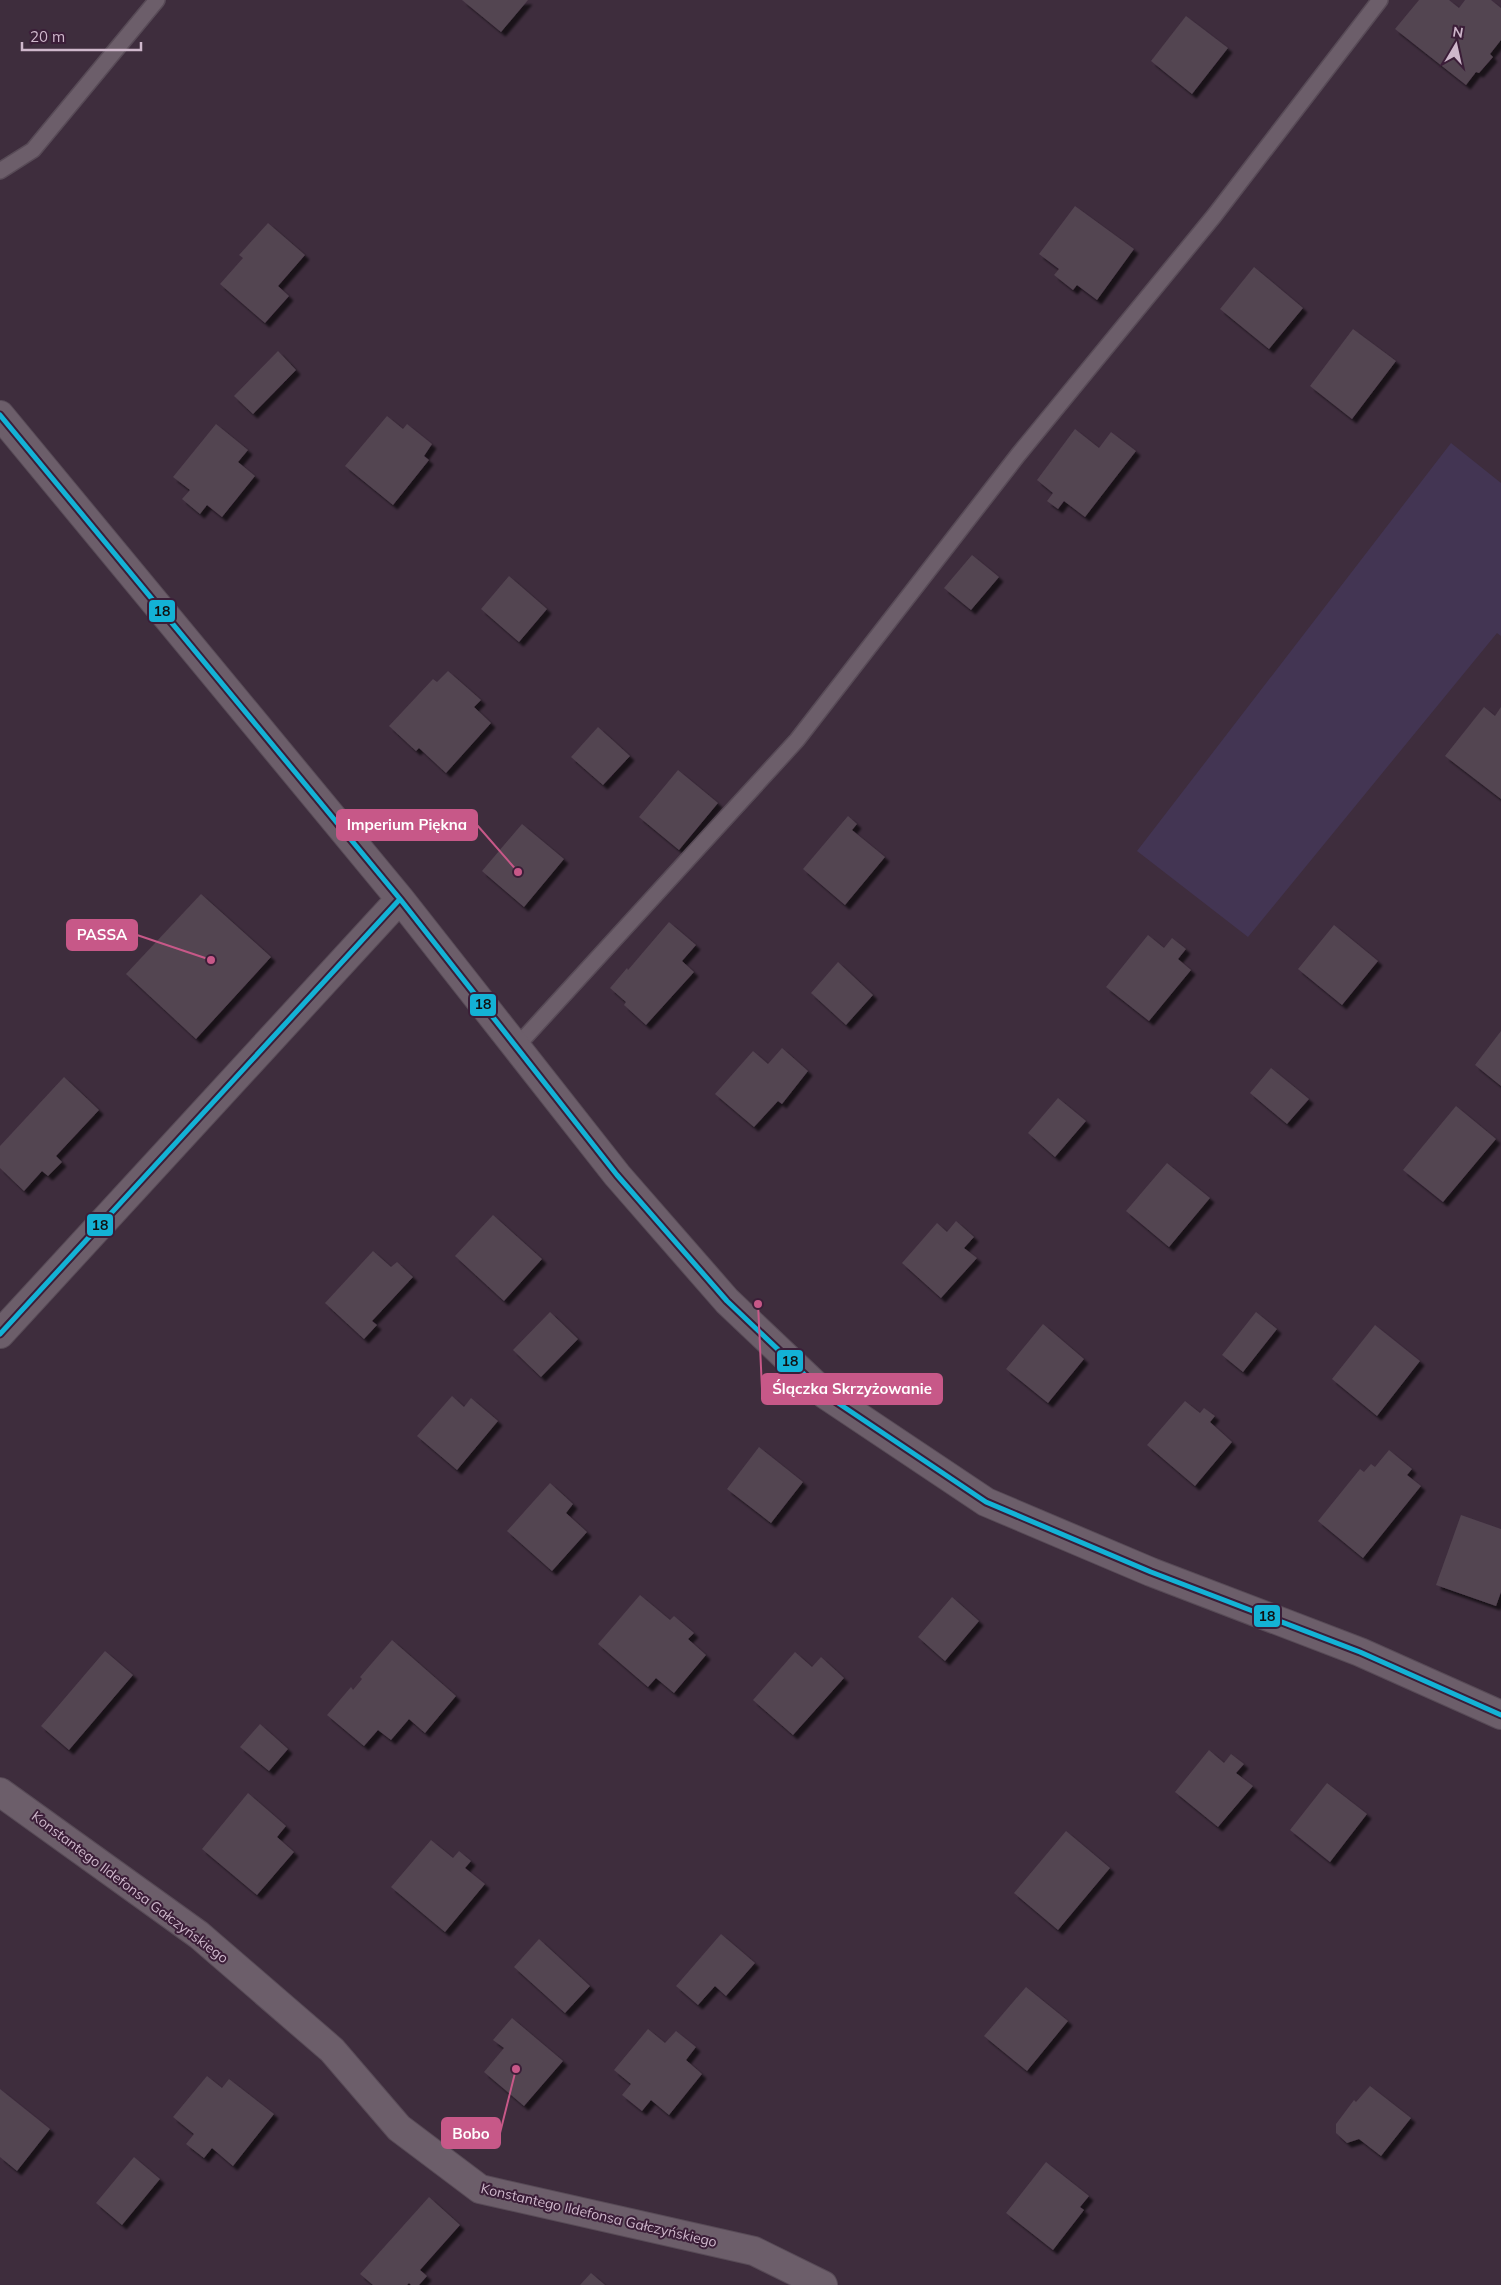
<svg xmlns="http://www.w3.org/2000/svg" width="1501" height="2285" viewBox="0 0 1501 2285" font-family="Mulish,sans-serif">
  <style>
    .green { fill: #433553 }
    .building { fill: #534451; filter: url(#shadow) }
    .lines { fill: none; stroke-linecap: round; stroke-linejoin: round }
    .service-casing { stroke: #584b57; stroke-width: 18 }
    .minor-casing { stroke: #584b57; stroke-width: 30 }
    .service { stroke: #6c5e6a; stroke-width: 15 }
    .minor { stroke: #6c5e6a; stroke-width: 28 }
    .bus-1-casing { stroke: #3b1e38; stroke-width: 9 }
    .bus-1 { stroke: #13b2d5; stroke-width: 5 }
    .labels { text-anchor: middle; stroke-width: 4; stroke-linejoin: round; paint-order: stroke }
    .street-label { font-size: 14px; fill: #cfb8cc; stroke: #3b1e38 }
    .leader { fill: none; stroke: #c75888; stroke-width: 2 }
    .callout-dot { fill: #c75888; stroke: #3b1e38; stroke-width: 2 }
    .callout { fill: #c75888; stroke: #c75888; stroke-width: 2 }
    .callout-label { font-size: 15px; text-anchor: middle; font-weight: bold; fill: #fff }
    .line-badge { stroke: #3b1e38; stroke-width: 2 }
    .pale-badge-label { font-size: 14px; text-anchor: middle; font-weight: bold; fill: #111 }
  </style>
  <defs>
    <filter id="shadow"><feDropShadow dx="4.5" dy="4.5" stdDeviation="1" flood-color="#0009"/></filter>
  </defs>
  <rect width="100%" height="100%" fill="#3e2d3d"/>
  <path class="green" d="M1451,443L1501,483V636L1497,633L1248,937L1137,851Z"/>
  <path class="building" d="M462,0H528L501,32Z
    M1419,0H1449L1459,8L1465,0H1491L1501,8V40L1490,54L1493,57L1479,73L1476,72L1466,85L1395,29Z
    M1186,16L1228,48L1192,94L1151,61Z
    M1075,206L1134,249L1097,300L1077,285L1073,290L1054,275L1059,269L1039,254Z
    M268,223L305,255L278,286L289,296L265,323L220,284L243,258L239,255Z
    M1254,267L1303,308L1269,349L1220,309Z
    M1353,329L1396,361L1352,419L1310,386Z
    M278,351L296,370L253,414L234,396Z
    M387,416L403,429L407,424L432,444L424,456L429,460L393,505L345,466Z
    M216,424L248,450L238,462L255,476L222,517L207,505L200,514L182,499L190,490L173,477Z
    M1075,429L1099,448L1111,432L1136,451L1085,517L1064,501L1058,509L1047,501L1053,493L1037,480Z
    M972,555L999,577L971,610L944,588Z
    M509,576L547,609L519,642L481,609Z
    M448,671L481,700L474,707L491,723L446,773L419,748L416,751L389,726L433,679L437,682Z
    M1484,707L1495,716L1501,707V799L1445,756Z
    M598,727L630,756L603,785L571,757Z
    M678,770L718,803L679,850L639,817Z
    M848,816L857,824L852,830L885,857L845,905L803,869Z
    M522,824L564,859L524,907L482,871Z
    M201,894L271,957L196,1039L126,974Z
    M669,922L696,945L682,961L694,972L646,1025L624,1005L626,1002L610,988L627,968L628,970Z
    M1334,925L1378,961L1342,1005L1298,969Z
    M1148,935L1164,948L1172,938L1186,949L1178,959L1191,970L1149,1021L1106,987Z
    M838,962L873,995L846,1025L811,993Z
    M1501,1031V1086L1475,1065Z
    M782,1048L808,1071L782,1104L778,1101L754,1127L715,1094L753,1051L768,1064Z
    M1271,1068L1309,1099L1287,1124L1250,1093Z
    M64,1077L99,1110L56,1156L62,1162L48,1176L42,1171L24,1191L0,1168V1146Z
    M1058,1098L1086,1121L1055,1157L1028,1133Z
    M1456,1106L1496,1139L1443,1202L1403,1170Z
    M1167,1163L1210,1198L1169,1247L1126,1211Z
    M493,1215L542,1259L504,1301L455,1256Z
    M956,1221L974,1237L964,1248L977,1258L941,1298L902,1263L937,1223L947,1232Z
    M373,1251L391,1267L397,1262L413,1277L372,1321L377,1325L364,1339L325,1303Z
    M550,1312L578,1339L541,1377L513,1350Z
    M1256,1312L1277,1329L1243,1372L1222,1355Z
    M1043,1324L1084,1359L1048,1403L1006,1369Z
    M1375,1325L1420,1361L1377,1416L1332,1379Z
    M452,1396L464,1407L471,1398L498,1421L457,1470L417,1436Z
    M1185,1401L1200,1413L1204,1408L1215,1416L1210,1422L1232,1442L1195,1486L1147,1445Z
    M759,1447L803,1482L771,1523L727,1489Z
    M1389,1450L1412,1469L1407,1475L1421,1486L1363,1558L1318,1521L1360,1469L1364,1472L1371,1464L1375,1467Z
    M550,1483L573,1504L566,1513L587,1532L552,1571L507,1531Z
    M1461,1515L1501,1529V1592L1496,1606L1436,1585Z
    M640,1595L670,1620L674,1616L694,1633L688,1639L706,1655L674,1693L656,1678L648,1687L598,1644Z
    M952,1597L979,1621L945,1661L918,1637Z
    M392,1640L456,1696L425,1733L409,1719L391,1740L378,1730L364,1746L327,1715L351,1687L353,1690L362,1679L360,1677Z
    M105,1651L133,1675L69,1750L41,1726Z
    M795,1652L812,1667L821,1657L844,1678L793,1735L753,1700Z
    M260,1724L288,1749L269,1771L240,1747Z
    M1209,1750L1224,1763L1231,1754L1244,1764L1236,1773L1253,1786L1218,1827L1175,1792Z
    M1327,1783L1367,1814L1330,1862L1290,1830Z
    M248,1793L286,1826L277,1837L294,1852L257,1895L202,1849Z
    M1066,1831L1110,1868L1058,1930L1014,1893Z
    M431,1840L453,1858L459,1851L471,1861L465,1868L485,1884L445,1932L391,1887Z
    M721,1934L755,1963L726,1996L715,1986L698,2005L676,1986Z
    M539,1939L590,1986L565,2013L514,1967Z
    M1026,1987L1068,2021L1027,2071L984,2036Z
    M512,2018L563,2061L524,2106L484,2072L504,2048L493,2040Z
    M648,2029L665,2043L676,2031L696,2047L686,2060L702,2074L669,2115L651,2100L642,2111L622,2095L631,2084L614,2070Z
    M207,2076L222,2088L229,2079L274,2114L233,2166L212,2148L204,2158L186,2144L194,2134L173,2117Z
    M1370,2086L1411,2118L1381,2156L1359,2139L1347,2143L1336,2133V2124L1354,2100L1356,2102Z
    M0,2089L50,2129L17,2171L0,2157Z
    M134,2157L160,2179L122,2225L96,2203Z
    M1046,2162L1089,2196L1080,2207L1084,2210L1053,2250L1006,2213Z
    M429,2197L460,2225L420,2270L427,2276L419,2285H411L409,2283L407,2285H373L360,2274Z
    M591,2273L605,2285H580Z"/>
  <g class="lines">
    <g class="service-casing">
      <path id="service" d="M0,171L33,150L157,0
        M517,1046L797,740L1018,455L1214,216L1380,0"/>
    </g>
    <g class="minor-casing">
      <path id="minor" d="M0,415L400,899L617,1175L727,1301L826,1395L986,1502L1151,1572L1360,1652L1501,1715
        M0,1334L400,899
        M0,1792L199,1935L332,2050L399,2128L480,2189L754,2251L823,2285"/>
    </g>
    <use href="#service" class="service"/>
    <use href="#minor" class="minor"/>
    <g class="bus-1-casing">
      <path id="bus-1" d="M0,415L400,899L617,1175L727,1301L826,1395L986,1502L1151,1572L1360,1652L1501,1715
        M0,1334L400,899"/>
    </g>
    <use href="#bus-1" class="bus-1"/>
  </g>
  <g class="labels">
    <g class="street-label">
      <text transform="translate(130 1887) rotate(37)" y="5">Konstantego Ildefonsa Gałczyńskiego</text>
      <text transform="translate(599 2215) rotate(13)" y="5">Konstantego Ildefonsa Gałczyńskiego</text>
    </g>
  </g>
  <path class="leader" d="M518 872L477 825M211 960L137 935M758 1304L762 1389M516 2069L500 2133"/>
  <g class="callout-dot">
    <circle cx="518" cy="872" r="5"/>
    <circle cx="211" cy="960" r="5"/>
    <circle cx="758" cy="1304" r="5"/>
    <circle cx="516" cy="2069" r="5"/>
  </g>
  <g class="callout">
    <rect x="337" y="810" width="140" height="30" rx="5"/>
    <rect x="67" y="920" width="70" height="30" rx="5"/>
    <rect x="762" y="1374" width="180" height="30" rx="5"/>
    <rect x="442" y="2118" width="58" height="30" rx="5"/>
  </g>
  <g class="callout-label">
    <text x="407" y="830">Imperium Piękna</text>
    <text x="102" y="940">PASSA</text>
    <text x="852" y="1394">Ślączka Skrzyżowanie</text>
    <text x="471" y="2139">Bobo</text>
  </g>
  <g class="line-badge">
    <rect x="148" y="599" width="28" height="24" rx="5" fill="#13b2d5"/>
    <rect x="469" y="993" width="28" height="24" rx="5" fill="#13b2d5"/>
    <rect x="86" y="1213" width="28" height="24" rx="5" fill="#13b2d5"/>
    <rect x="776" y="1349" width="28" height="24" rx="5" fill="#13b2d5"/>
    <rect x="1253" y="1604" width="28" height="24" rx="5" fill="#13b2d5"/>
  </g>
  <g class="pale-badge-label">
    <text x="162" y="616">18</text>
    <text x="483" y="1009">18</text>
    <text x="100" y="1230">18</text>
    <text x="790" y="1366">18</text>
    <text x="1267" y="1621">18</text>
  </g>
  <g transform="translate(1456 45) rotate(9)" stroke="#3b1e38" stroke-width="4" paint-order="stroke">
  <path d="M0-4L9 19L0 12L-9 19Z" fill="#cfb8cc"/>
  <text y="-8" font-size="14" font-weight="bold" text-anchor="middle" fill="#cfb8cc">N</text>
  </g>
  <path d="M22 42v8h119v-8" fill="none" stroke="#cfb8cc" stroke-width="2.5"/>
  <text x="30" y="42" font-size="15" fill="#cfb8cc" stroke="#3b1e38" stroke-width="4" paint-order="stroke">20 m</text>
</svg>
